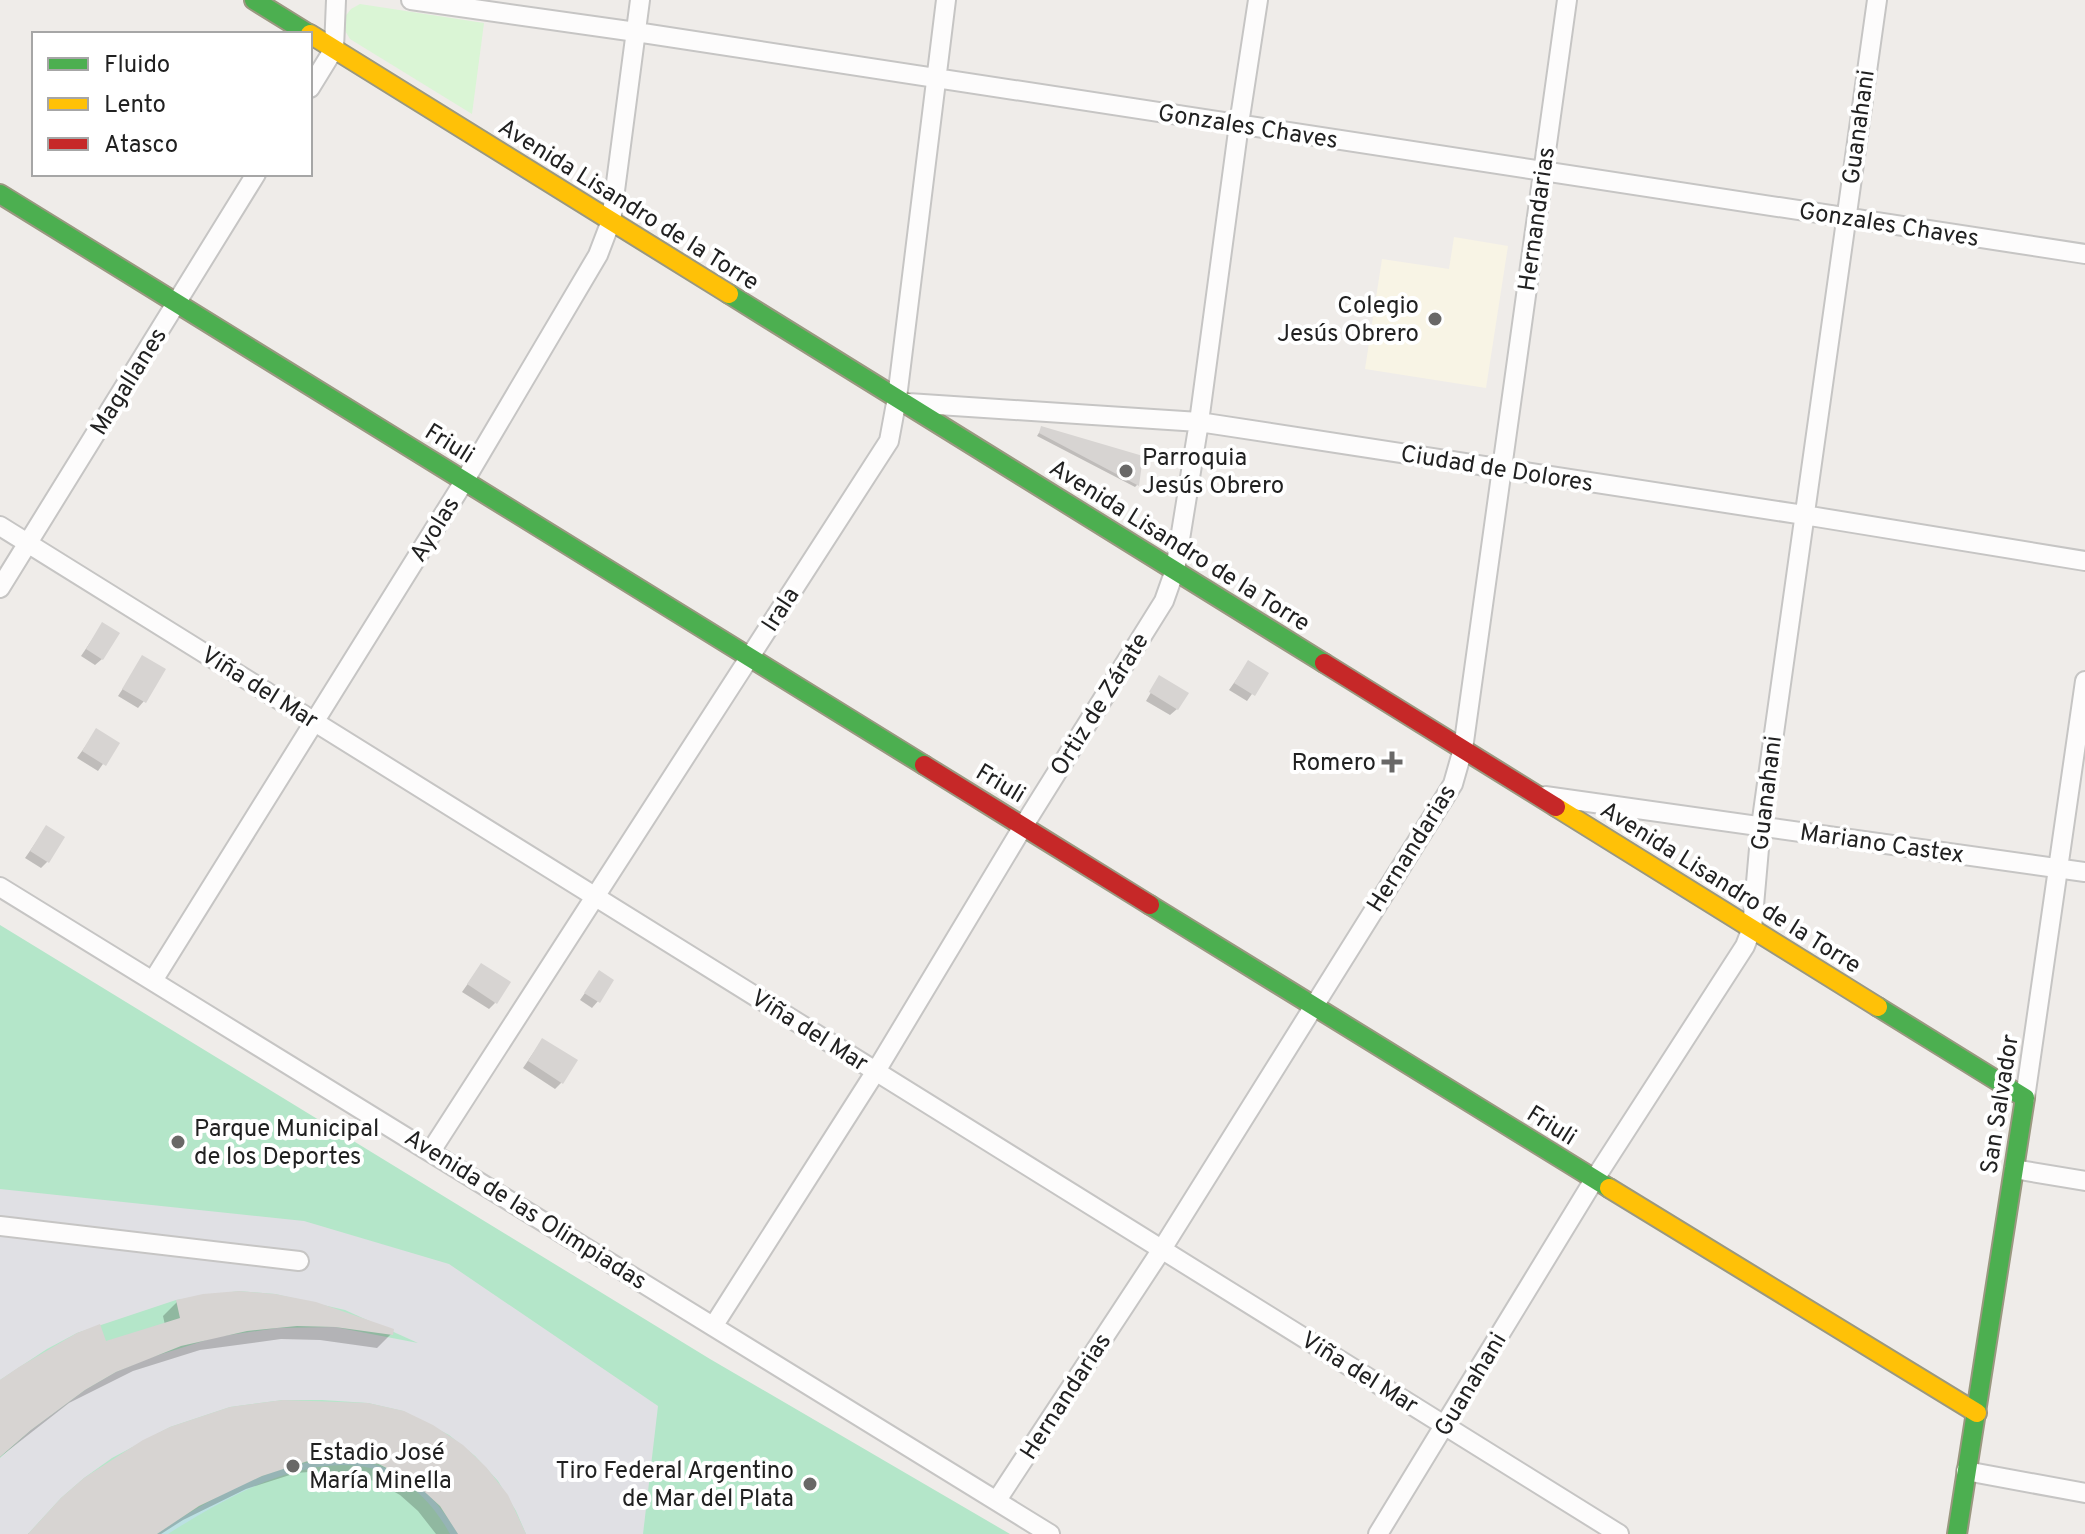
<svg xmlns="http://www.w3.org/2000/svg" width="2085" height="1534" viewBox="0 0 2085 1534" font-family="Overpass,sans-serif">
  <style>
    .education { fill: #f8f4e5 }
    .park { fill: #daf5d5 }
    .pitch { fill: #b4e6c9 }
    .plaza { fill: #e0e0e4 }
    .water { fill: #bce1e3 }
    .shadow { fill: #0003 }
    .building { fill: #d7d4d2 }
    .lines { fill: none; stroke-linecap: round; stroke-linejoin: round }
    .street-casing { stroke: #c6c5c4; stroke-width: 22 }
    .fast-casing { stroke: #9a9880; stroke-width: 22 }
    .slow-casing { stroke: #9a9880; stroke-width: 22 }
    .jam-casing { stroke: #9a9880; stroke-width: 22 }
    .street { stroke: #fdfcfc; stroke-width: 18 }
    .fast { stroke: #4caf50; stroke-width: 18 }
    .slow { stroke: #ffc107; stroke-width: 18 }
    .jam { stroke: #c62828; stroke-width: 18 }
    .poi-dot { fill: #696867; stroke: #fff; stroke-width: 3 }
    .labels { text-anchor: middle; stroke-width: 8; stroke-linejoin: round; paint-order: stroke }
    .street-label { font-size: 24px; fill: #212121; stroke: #fff }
    .poi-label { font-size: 24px; fill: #212121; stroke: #fff; text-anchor: end }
  </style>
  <rect width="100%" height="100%" fill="#efece9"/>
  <path class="education" d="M1454,237L1508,246L1486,388L1365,369L1382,259L1449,269Z"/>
  <path class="park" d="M360,4L484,23L472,114L350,39L344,29V18L351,9Z"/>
  <path class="pitch" d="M0,925L710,1359L1010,1534H0Z"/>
  <path class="plaza" d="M0,1189L304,1221L449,1264L658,1406L643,1534H526L516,1511L498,1481L475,1456L449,1435L403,1411L368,1403L322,1400H283L230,1407L170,1427L112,1458L84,1478L61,1498L28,1534H0V1458L31,1430L85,1390L116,1372L149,1358L216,1337L277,1328L335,1327L418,1343L345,1310L275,1294L239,1291L176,1300L77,1333L47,1349L0,1380Z"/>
  <path class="water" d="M338,1458C396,1464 428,1483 458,1534H450C383,1412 255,1478 168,1534H157C211,1497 271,1464 338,1458Z"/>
  <path class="shadow" d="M1042,428L1141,458L1137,485L1135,487L1037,436Z
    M102,625V659L95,665L81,656Z
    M143,658L144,701L138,708L118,696Z
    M1248,663L1266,674L1247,701L1229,690Z
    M1157,682L1177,709L1170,715L1146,701Z
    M97,730L117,744L98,771L77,758Z
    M46,828L48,861L41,868L25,858Z
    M481,965L495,1003L489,1009L462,992Z
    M599,973L598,1001L592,1008L580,1000Z
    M542,1040L562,1082L555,1089L523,1068Z
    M177,1302L391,1334L377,1348L320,1340L281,1339L200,1350L133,1371L69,1403L0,1457V1384L105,1343L165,1325L163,1316Z
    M258,1405L522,1534H436L418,1511L400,1495L377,1482L351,1474L322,1471L296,1473L246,1489L183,1520L161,1534H28Z"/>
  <path class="building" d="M1041,426L1143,456L1139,486L1039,433Z
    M102,622L120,633L103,660L86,649Z
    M142,655L166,669L146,703L122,689Z
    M1248,660L1269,673L1255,696L1234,683Z
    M1159,675L1189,693L1178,710L1149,692Z
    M96,728L120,743L106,766L82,751Z
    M46,825L65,837L49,863L30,851Z
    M481,963L511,982L497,1004L467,984Z
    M599,970L614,980L600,1003L584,993Z
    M542,1038L578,1060L563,1084L528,1061Z
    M239,1291L275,1294L316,1302L394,1329L393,1335L335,1327L297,1326L247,1331L181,1346L116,1372L85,1390L31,1430L0,1457V1380L19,1367L77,1333L100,1324L106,1341L180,1318L176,1300L203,1294Z
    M283,1400L368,1403L404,1411L433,1425L463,1445L486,1467L508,1495L526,1534H458L440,1506L414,1482L379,1464L338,1458L311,1460L262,1476L199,1506L157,1534H28L61,1498L84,1478L143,1440L170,1427L230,1407Z"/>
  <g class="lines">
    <g class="street-casing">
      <path id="street" d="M411,0L636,32L2085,254
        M310,88L334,49L336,0
        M908,403L1199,422L1804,515L2085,561
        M0,526L1619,1534
        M0,588L256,174
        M1545,796L2085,872
        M0,887L1050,1534
        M154,979L465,480L598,255L611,221L640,0
        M2025,1098L2085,681
        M431,1151L889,441L897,398L946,0
        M2014,1169L2085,1181
        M0,1226L299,1261
        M714,1325L876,1071L1024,825L1164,601L1175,570L1199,422L1239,124L1258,0
        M1966,1471L2085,1493
        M997,1500L1162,1249L1453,784L1463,749L1567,0
        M1378,1534L1594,1180L1745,946L1752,928L1761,826L1877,0"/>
    </g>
    <g class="fast-casing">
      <path id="fast" d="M254,0L309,34
        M0,194L924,765
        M729,294L1324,663
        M1150,905L1609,1188
        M1878,1007L2025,1098L1957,1534"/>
    </g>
    <g class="slow-casing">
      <path id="slow" d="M310,34L729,294
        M1556,807L1878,1007
        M1609,1188L1977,1413"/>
    </g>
    <g class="jam-casing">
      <path id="jam" d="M1324,663L1556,807
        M924,765L1150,905"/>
    </g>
    <use href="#street" class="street"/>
    <use href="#fast" class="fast"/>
    <use href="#slow" class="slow"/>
    <use href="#jam" class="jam"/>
  </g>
  <g class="poi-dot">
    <circle cx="1435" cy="319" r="8"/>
    <circle cx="1126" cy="471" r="8"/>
    <path d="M1388 750h8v8h8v8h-8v8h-8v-8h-8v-8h8z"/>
    <circle cx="178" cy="1142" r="8"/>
    <circle cx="293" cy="1466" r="8"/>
    <circle cx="810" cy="1484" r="8"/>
  </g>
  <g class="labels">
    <g class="street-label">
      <text transform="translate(1248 126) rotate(9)" y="8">Gonzales Chaves</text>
      <text transform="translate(1858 127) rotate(-82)" y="8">Guanahani</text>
      <text transform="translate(629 204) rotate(32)" y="8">Avenida Lisandro de la Torre</text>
      <text transform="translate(1536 219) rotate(-82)" y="8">Hernandarias</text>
      <text transform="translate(1889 224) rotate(9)" y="8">Gonzales Chaves</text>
      <text transform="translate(128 381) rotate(-58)" y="8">Magallanes</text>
      <text transform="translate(450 443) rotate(32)" y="8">Friuli</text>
      <text transform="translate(1497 468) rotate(9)" y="8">Ciudad de Dolores</text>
      <text transform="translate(434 529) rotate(-58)" y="8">Ayolas</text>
      <text transform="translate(1180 545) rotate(32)" y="8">Avenida Lisandro de la Torre</text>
      <text transform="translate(780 609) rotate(-57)" y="8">Irala</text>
      <text transform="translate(260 687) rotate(32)" y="8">Viña del Mar</text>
      <text transform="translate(1099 704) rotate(-58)" y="8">Ortiz de Zárate</text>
      <text transform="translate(1001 783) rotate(31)" y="8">Friuli</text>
      <text transform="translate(1766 793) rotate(-83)" y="8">Guanahani</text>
      <text transform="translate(1882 843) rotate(8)" y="8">Mariano Castex</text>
      <text transform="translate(1411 848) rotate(-58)" y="8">Hernandarias</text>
      <text transform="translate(1731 887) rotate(32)" y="8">Avenida Lisandro de la Torre</text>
      <text transform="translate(810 1030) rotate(32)" y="8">Viña del Mar</text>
      <text transform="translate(1999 1104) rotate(-81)" y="8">San Salvador</text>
      <text transform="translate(1552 1125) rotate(32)" y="8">Friuli</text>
      <text transform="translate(526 1209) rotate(32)" y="8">Avenida de las Olimpiadas</text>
      <text transform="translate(1360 1372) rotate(32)" y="8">Viña del Mar</text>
      <text transform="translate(1470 1384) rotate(-59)" y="8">Guanahani</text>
      <text transform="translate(1065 1396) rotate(-57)" y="8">Hernandarias</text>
    </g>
    <g class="poi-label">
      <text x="1419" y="313">Colegio<tspan x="1419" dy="28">Jesús Obrero</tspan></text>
      <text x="1142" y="465" text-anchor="start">Parroquia<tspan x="1142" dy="28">Jesús Obrero</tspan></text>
      <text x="1376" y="770">Romero</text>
      <text x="194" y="1136" text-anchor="start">Parque Municipal<tspan x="194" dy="28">de los Deportes</tspan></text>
      <text x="309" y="1460" text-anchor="start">Estadio José<tspan x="309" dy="28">María Minella</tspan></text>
      <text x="794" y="1478">Tiro Federal Argentino<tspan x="794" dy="28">de Mar del Plata</tspan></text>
    </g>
  </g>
  <rect x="32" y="32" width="280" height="144" fill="#ffffff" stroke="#a6a6a6" stroke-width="2"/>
  <rect x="48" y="58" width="40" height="12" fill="#4caf50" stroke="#a6a6a6" stroke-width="2"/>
  <text x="104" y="72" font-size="24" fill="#212121">Fluido</text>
  <rect x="48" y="98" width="40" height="12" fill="#ffc107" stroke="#a6a6a6" stroke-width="2"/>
  <text x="104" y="112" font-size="24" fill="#212121">Lento</text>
  <rect x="48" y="138" width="40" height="12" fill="#c62828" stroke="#a6a6a6" stroke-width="2"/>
  <text x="104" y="152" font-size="24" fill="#212121">Atasco</text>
</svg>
